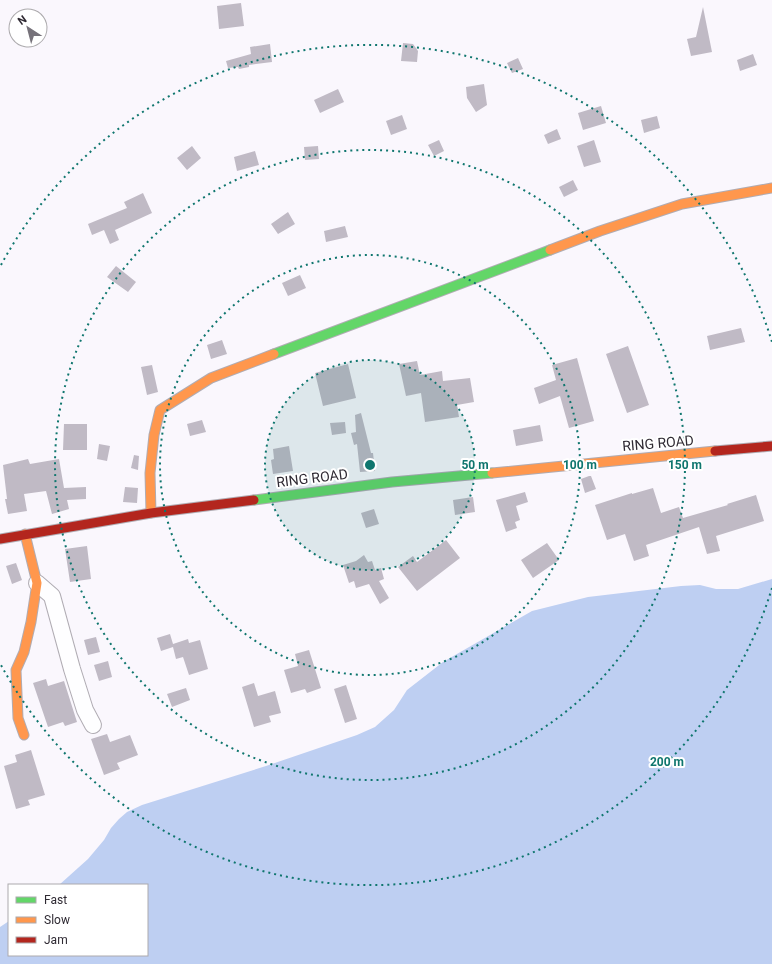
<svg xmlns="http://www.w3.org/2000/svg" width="772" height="964" viewBox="0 0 772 964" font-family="Roboto,sans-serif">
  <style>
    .water { fill: #becff2 }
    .building { fill: #c0bac5 }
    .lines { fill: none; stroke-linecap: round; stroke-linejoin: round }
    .street-casing { stroke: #b0acb3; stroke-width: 18 }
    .fast-casing { stroke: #b0acb3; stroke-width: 11 }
    .slow-casing { stroke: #b0acb3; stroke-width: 11 }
    .jam-casing { stroke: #b0acb3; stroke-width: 11 }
    .street { stroke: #fefeff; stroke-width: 16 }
    .fast { stroke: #63d668; stroke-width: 9 }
    .slow { stroke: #ff974d; stroke-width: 9 }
    .jam { stroke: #b3261e; stroke-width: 9 }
    .ring { fill: none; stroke: #0f766e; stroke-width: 2; stroke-dasharray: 2 4 }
    .labels { text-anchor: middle; stroke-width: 4; stroke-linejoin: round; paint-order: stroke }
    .street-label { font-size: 14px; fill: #2f2a33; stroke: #fff }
    .centre { fill: #0f766e; stroke: #fff; stroke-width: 2 }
    .ring-label { font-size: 12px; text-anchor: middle; font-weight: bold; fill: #0f766e; stroke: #fff; stroke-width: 4; stroke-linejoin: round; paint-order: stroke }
  </style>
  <rect width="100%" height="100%" fill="#faf7fd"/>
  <path class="water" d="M772,579V964H0V927L9,921V955H147V885H59L88,859L104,840L111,828L119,819L127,812L142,805L266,766L357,735L375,727L394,710L407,690L443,662L532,611L588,597L681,586L700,585L716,589H738Z"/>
  <path class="building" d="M241,3L244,26L219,29L217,6Z
    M703,7L712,52L691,56L687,39L696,37Z
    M403,43L413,44L418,51L417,62L401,61Z
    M270,44L272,62L249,65V67L239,69L238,67L228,68L226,61L251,54L250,47Z
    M753,54L757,65L740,71L737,60Z
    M518,58L523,69L512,73L507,63Z
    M484,84L487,105L476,112L467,98L466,87Z
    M338,89L344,102L320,113L314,100Z
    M601,106L606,123L583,130L578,113Z
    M402,115L407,129L391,135L386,121Z
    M657,116L660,128L644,133L641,120Z
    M557,129L561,139L548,144L544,135Z
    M439,140L444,151L434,156L428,145Z
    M594,140L601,162L584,167L577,146Z
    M192,146L201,158L187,170L177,158Z
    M318,146L319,159L305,160L304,147Z
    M255,151L259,165L237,171L234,157Z
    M573,180L578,190L564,197L559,187Z
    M143,193L152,213L115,230L119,240L110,244L104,230L92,235L88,224L127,208L124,202Z
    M288,212L295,224L278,234L271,224Z
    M345,226L348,237L326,242L324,231Z
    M116,266L136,282L128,292L107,277Z
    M300,275L306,288L288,296L282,283Z
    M741,328L745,342L710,350L707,336Z
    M222,340L227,354L211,359L207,345Z
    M628,346L649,405L627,413L606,354Z
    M577,358L594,421L569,428L560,396L539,404L534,388L556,380L552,365Z
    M417,361L420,375L442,371L443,381L470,378L474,402L457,405L459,417L425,422L421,393L406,396L399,364Z
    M348,364L356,398L323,406L315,373Z
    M152,365L158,392L147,395L141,367Z
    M361,413L371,453H373L375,471L360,472L357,444L354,445L351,433L356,432L355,415Z
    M202,420L206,432L190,436L187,424Z
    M345,422L346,433L332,435L330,423Z
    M64,424H87V450H63Z
    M540,425L543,441L516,446L513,430Z
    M99,444L110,446L107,461L97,459Z
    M289,446L293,471L273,474L271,460L274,459L273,449Z
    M134,455L139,456L138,470L131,468Z
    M28,459L30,464L59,459L64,488L86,487V499L67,500L69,509L52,514L46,491L24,494L27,511L8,514L5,499H7L3,465Z
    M589,476H591L596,489L585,493L581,479Z
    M125,487L138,488L137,503L123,502Z
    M653,488L661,513L679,507L683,518L728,505L727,504L756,495L764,521L716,536L720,551L707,554L699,527L646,545L649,556L634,561L625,534L607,540L595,505L632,493V494Z
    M525,492L528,502L516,506L520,520L515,522L517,528L506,532L496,500Z
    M473,497L475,512L455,515L453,500Z
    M374,509L379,524L366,528L361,513Z
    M446,540L460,558L417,591L398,567L413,556L417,562Z
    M547,543L559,560L533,578L521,560Z
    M87,546L91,579L70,582L65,549Z
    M364,555L368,562L372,561L375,570L381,568L384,579L379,581L389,598L380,604L369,584L356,588L354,581L349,583L343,565L356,561Z
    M16,563L22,580L12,584L6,566Z
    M170,634L173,644L188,639L189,643L200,640L208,669L189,675L183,657L176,659L173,647L161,651L157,638Z
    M96,637L100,652L88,655L84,640Z
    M309,650L321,688L307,693L305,689L291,693L284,670L298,666L295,654Z
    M108,661L112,677L99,681L94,665Z
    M46,679L48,686L64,681L77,722L65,726L63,722L48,727L33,683Z
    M254,683L258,696L275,691L281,713L269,716L271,722L254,727L242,687Z
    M346,685L357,719L345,723L334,689Z
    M186,688L190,700L172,707L167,694Z
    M107,734L110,742L130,735L138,755L117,763L120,769L104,775L91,739Z
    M31,750L45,795L28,800L30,805L16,809L4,766L17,762L15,755Z"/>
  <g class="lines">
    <g class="street-casing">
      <path id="street" d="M37,583L52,596L72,669L85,710L93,725"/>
    </g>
    <g class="fast-casing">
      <path id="fast" d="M274,354L550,250
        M254,500L392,482L492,473"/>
    </g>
    <g class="slow-casing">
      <path id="slow" d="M550,250L600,231L682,204L772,188
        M492,473L715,451
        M151,513L150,473L154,435L160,410L211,378L274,354
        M24,735L18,718L16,670L24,652L31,622L37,583L25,534"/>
    </g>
    <g class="jam-casing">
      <path id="jam" d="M715,451L772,446
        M0,539L151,513L254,500"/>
    </g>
    <use href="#street" class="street"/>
    <use href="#fast" class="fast"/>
    <use href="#slow" class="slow"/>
    <use href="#jam" class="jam"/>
  </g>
  <circle cx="370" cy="465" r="105" fill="#0f766e" fill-opacity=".12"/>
  <g class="ring">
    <circle cx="370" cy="465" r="105"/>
    <circle cx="370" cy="465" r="210"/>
    <circle cx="370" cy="465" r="315"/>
    <path d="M772 588A420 420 0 0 1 1 665M1 265A420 420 0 0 1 772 342"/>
  </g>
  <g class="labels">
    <g class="street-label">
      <text transform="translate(658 443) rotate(-5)" y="5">RING ROAD</text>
      <text transform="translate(312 478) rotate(-7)" y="5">RING ROAD</text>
    </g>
  </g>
  <circle cx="370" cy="465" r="6" class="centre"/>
  <g class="ring-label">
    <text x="475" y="469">50 m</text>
    <text x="580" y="469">100 m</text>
    <text x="685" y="469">150 m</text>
    <text x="667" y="766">200 m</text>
  </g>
  <rect x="8" y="884" width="140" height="72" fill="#ffffff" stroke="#acaaad"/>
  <rect x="16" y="897" width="20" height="6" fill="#63d668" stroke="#acaaad"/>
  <text x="44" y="904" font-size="12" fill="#2f2a33">Fast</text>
  <rect x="16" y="917" width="20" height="6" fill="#ff974d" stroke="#acaaad"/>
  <text x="44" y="924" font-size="12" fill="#2f2a33">Slow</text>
  <rect x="16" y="937" width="20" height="6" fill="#b3261e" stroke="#acaaad"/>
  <text x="44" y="944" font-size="12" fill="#2f2a33">Jam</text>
  <g transform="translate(28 28) rotate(324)"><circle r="19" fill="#ffffff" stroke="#acaaad"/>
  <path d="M0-3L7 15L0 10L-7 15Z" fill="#76727a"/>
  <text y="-6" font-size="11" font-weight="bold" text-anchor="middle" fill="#2f2a33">N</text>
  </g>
</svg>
